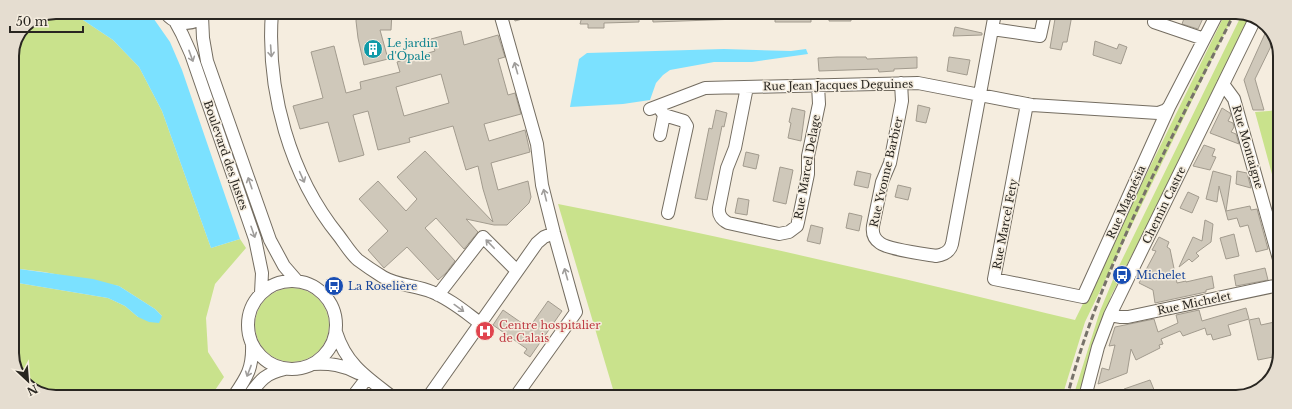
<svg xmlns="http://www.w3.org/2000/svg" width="1292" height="409" viewBox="0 0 1292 409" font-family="'Libre Baskerville',serif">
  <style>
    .green { fill: #c9e28c }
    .water { fill: #7be1ff }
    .building { fill: #cfc8ba; stroke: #a29b8e; fill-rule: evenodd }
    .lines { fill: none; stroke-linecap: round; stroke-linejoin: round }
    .minor-casing { stroke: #746d61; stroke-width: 14 }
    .minor { stroke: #fff; stroke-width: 12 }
    .rail { stroke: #77726a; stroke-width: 3; stroke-dasharray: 6 3; stroke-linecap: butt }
    .oneway { stroke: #9f9d9b }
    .labels { text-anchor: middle; stroke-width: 3; stroke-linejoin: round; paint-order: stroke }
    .culture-label { font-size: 11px; fill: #0d838f; stroke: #f5eddf; text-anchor: start }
    .street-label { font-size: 11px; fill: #292621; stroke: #f5eddf }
    .transit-label { font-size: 11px; fill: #164399; stroke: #f5eddf; text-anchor: start }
    .health-label { font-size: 11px; fill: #be3a42; stroke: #f5eddf; text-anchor: start }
    .rim { fill: none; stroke: #292621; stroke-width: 2 }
  </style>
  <rect width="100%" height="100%" fill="#f5eddf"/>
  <path class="green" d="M56,12H71L113,40L139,67L162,111L211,248L240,239L246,248L215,284L206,318L208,352L224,377L211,396L44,395L21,380L12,356V282L108,298L125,306L138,317L162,316L155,309L119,286L44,272L12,268V56L25,25Z
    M1225,14H1234L1085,322L1062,397L615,396L558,204C731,238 903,278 1075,320Z
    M1242,14H1248L1251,16L1189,143L1111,296L1092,355L1080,397H1073L1100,311L1117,270Z
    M1280,110L1279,200L1255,112Z
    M255 325a37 37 0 1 1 74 0a37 37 0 1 1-74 0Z"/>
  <path class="water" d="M71,12H149L170,42L182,70L240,239L211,248L162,111L139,67L113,40Z
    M724,49L791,51L806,49L808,54L752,62H714L670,70L663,75L656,83L650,100L623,104L570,107L579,59L587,53Z
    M12,268L93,279L119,286L155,309L162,316L159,323L149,322L138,317L125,306L108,298L12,282Z"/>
  <path class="building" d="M357,12H392L391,30H380L388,59L364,65L358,38L356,21Z
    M512,13H537V15L515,21Z
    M583,13H639V22L604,23V28H588V24H580Z
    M652,13H739V19L653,22Z
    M775,13H811V22H775Z
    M829,13H851V21H829Z
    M1056,13H1069L1068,15H1072L1067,42H1063L1061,50L1050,48Z
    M1186,13L1205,14L1198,29L1182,24Z
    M955,27L982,33V35L953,36Z
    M1268,27L1274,40L1255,79L1264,110H1253L1244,80Z
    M461,31L464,45L498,35L505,57L498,59L508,95L515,93L521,114L484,124L489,141L525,130L530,152L491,163L498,190L528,181L531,197L529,203L507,225H494L466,219L478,232L464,249L436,218L425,228L455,261L446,273L438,280L407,247L384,268L368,250L388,231L359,199L378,181L406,211L417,199L397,177L425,151L493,222L483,189L478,166L466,170L453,126L409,138L410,142L378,150L368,111L353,115L364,155L339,162L328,122L300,129L293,106L323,98L311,52L334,46L346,93L361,89L360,82L400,72L397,62L435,51L431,39ZM441,74L449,103L404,116L396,87Z
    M1095,41L1117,49L1119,44L1127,47L1121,64L1093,55Z
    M837,57H866L867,59L917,57V68L894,69V71L879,72L878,69L819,71L818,58Z
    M949,57L970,60L967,75L947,71Z
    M918,105L930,108L926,123L916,121Z
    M792,108L805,111L801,141L788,138L791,123L789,122Z
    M1222,108L1230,113L1231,115L1228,121L1233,123L1234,127L1231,132L1236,134L1239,144L1210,133Z
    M716,110L727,113L724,127L722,126L707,200L695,198L709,128L712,129Z
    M1204,145L1215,149L1212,156L1216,157L1210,170L1193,166Z
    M746,152L759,155L756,169L743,166Z
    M780,167L793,170L786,204L773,201Z
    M857,171L871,174L868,188L854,185Z
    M1213,171L1231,176L1226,211L1250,206L1251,210L1257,209L1268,249L1256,252L1248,225L1240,227L1237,218L1228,220L1219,186L1217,202L1206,199Z
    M1237,171L1247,173L1251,188L1236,184Z
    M898,185L911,188L908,200L895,197Z
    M1188,192L1199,197L1192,213L1180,208Z
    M738,198L749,200L747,215L735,213Z
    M849,213L862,216L859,231L846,228Z
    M1205,220L1213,224L1211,242L1196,253L1199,256L1192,262L1189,259L1179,267L1193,237L1202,241Z
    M811,225L823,228L820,244L807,241Z
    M1234,234L1239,256L1226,259L1220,238Z
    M1159,237L1169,242L1167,247L1170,249L1177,283L1186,281V282L1212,276L1214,288L1206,290V292L1155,303L1153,290L1139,283L1156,251L1152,250Z
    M1265,268L1268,280L1236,286L1234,275Z
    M548,301L562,311L530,357L524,353L527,349L493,325L503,310L529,328Z
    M1246,308L1249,319L1228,325L1231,335L1213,340L1211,334L1207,335L1205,328L1183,336L1180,331L1161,339L1163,344L1159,345L1160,348L1136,360L1131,349L1127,373L1098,384L1102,368L1109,370L1115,345L1109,346L1115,327L1154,319L1158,332L1178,323L1176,315L1199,310L1202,321Z
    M1259,318L1261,325L1279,321L1278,356L1258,360L1249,320Z
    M1150,380L1157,397H1126L1124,389Z"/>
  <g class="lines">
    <g class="minor-casing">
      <path id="minor" d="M165,12C175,26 195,27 206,12
        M272,12C266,90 290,176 339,236C345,244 351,254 358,260C366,266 375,272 383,277C398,286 417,285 432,292C450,299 465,312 480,323
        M500,13L537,144L542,185L554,233L576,312L516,396
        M202,16L203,38L207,61L270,240L284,266L297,281
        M175,21L182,34L191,54L255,239L262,273L261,293
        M1154,22L1204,39
        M992,29L1040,36L1045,13
        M901,83L902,101L890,163L882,182L873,226C872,233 874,239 880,243C887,249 924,254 936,256C943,255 950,252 952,244L995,13
        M1223,84L1234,99L1279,259
        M747,87L735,148L727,168L719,208C718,215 722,220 728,223L779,234L789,232L797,226L798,222L808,174V156L819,104L818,85
        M1027,104L994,279L1083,297L1169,107L1217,14
        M650,109L705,88L918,83L1032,105L1158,113L1166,110L1169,107
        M664,115L684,121L687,126L668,213
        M660,135L664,115L660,109
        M248 325a44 44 0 1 1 88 0a44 44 0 1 1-88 0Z
        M438,295L483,237L517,271
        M1110,315L1121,317H1128L1279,285
        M336,332C346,364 366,377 391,396
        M313,364C330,363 343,365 358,373
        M354,395L367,378
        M234,396C247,377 253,368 252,344
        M249,396C260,380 266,373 285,369
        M429,396L537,243L544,237L554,233
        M1085,397L1098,347L1110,315L1255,19"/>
    </g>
    <use href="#minor" class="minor"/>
    <path class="rail" d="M1067,397C1103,262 1172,138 1234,14"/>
  </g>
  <defs><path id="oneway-shaft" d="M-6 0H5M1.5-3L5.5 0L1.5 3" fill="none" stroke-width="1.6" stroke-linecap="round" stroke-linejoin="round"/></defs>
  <g class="oneway">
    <use href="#oneway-shaft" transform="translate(271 51) rotate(86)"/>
    <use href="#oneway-shaft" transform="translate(191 56) rotate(70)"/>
    <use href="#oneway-shaft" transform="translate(516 68) rotate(-106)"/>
    <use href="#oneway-shaft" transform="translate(302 177) rotate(66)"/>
    <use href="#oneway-shaft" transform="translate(250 183) rotate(-109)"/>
    <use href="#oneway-shaft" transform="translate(545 195) rotate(-104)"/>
    <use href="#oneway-shaft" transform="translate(253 232) rotate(71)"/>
    <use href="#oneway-shaft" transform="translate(490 244) rotate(-134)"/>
    <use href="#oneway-shaft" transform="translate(566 274) rotate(-106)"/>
    <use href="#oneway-shaft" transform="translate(459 308) rotate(36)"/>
    <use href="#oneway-shaft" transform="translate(249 371) rotate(111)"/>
  </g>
  <defs>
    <g id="building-disc" transform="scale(1)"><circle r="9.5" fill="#0f9aa8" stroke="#f5eddf"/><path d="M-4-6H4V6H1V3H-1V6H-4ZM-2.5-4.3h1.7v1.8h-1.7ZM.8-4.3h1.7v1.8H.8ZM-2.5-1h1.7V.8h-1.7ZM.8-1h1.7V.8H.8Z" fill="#fff"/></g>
    <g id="bus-disc" transform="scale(1)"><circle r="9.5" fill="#1a4fb4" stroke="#f5eddf"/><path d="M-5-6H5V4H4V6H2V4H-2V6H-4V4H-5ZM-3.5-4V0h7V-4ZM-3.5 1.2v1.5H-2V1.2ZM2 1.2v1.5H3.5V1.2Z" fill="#fff"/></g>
    <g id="hospital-disc" transform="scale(1)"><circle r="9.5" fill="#e0444e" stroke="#f5eddf"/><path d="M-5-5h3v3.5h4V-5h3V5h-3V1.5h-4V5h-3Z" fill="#fff"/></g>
  </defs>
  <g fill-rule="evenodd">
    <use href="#building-disc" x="373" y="49"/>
    <use href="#bus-disc" x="1122" y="275"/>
    <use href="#bus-disc" x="334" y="286"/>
    <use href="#hospital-disc" x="485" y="331"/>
  </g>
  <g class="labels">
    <g class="culture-label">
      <text x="387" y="47">Le jardin<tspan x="387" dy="13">d'Opale</tspan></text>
    </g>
    <g class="street-label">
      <text transform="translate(838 85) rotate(-1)" y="4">Rue Jean Jacques Deguines</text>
      <text transform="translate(1248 147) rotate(74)" y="4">Rue Montaigne</text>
      <text transform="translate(226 155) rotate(71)" y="4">Boulevard des Justes</text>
      <text transform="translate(807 167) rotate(-80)" y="4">Rue Marcel Delage</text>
      <text transform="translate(886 172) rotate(-77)" y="4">Rue Yvonne Barbier</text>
      <text transform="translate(1126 202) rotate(-66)" y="4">Rue Magnésia</text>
      <text transform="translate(1164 205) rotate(-64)" y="4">Chemin Castre</text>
      <text transform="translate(1005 224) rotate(-79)" y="4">Rue Marcel Fety</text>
      <text transform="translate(1194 303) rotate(-12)" y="4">Rue Michelet</text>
    </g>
    <g class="transit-label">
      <text x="1136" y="279">Michelet</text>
      <text x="348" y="290">La Roselière</text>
    </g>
    <g class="health-label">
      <text x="499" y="329">Centre hospitalier<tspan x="499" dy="13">de Calais</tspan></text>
    </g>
  </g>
  <path d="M0 0H1292V409H0ZM56 19H1236A37 37 0 0 1 1273 56V353A37 37 0 0 1 1236 390H56A37 37 0 0 1 19 353V56A37 37 0 0 1 56 19Z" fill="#e5ddd0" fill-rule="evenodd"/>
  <path class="rim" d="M56 19H1236A37 37 0 0 1 1273 56V353A37 37 0 0 1 1236 390H56A37 37 0 0 1 19 353V56A37 37 0 0 1 56 19Z"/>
  <g transform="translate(28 381) rotate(154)" stroke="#f5eddf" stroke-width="3" paint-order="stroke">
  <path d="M0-3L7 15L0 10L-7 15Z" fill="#292621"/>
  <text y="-6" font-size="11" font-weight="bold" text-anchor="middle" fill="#292621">N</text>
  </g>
  <path d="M10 26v6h73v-6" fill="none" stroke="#292621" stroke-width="2"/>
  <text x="16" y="26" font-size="12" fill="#292621" stroke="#f5eddf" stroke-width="3" paint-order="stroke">50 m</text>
</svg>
